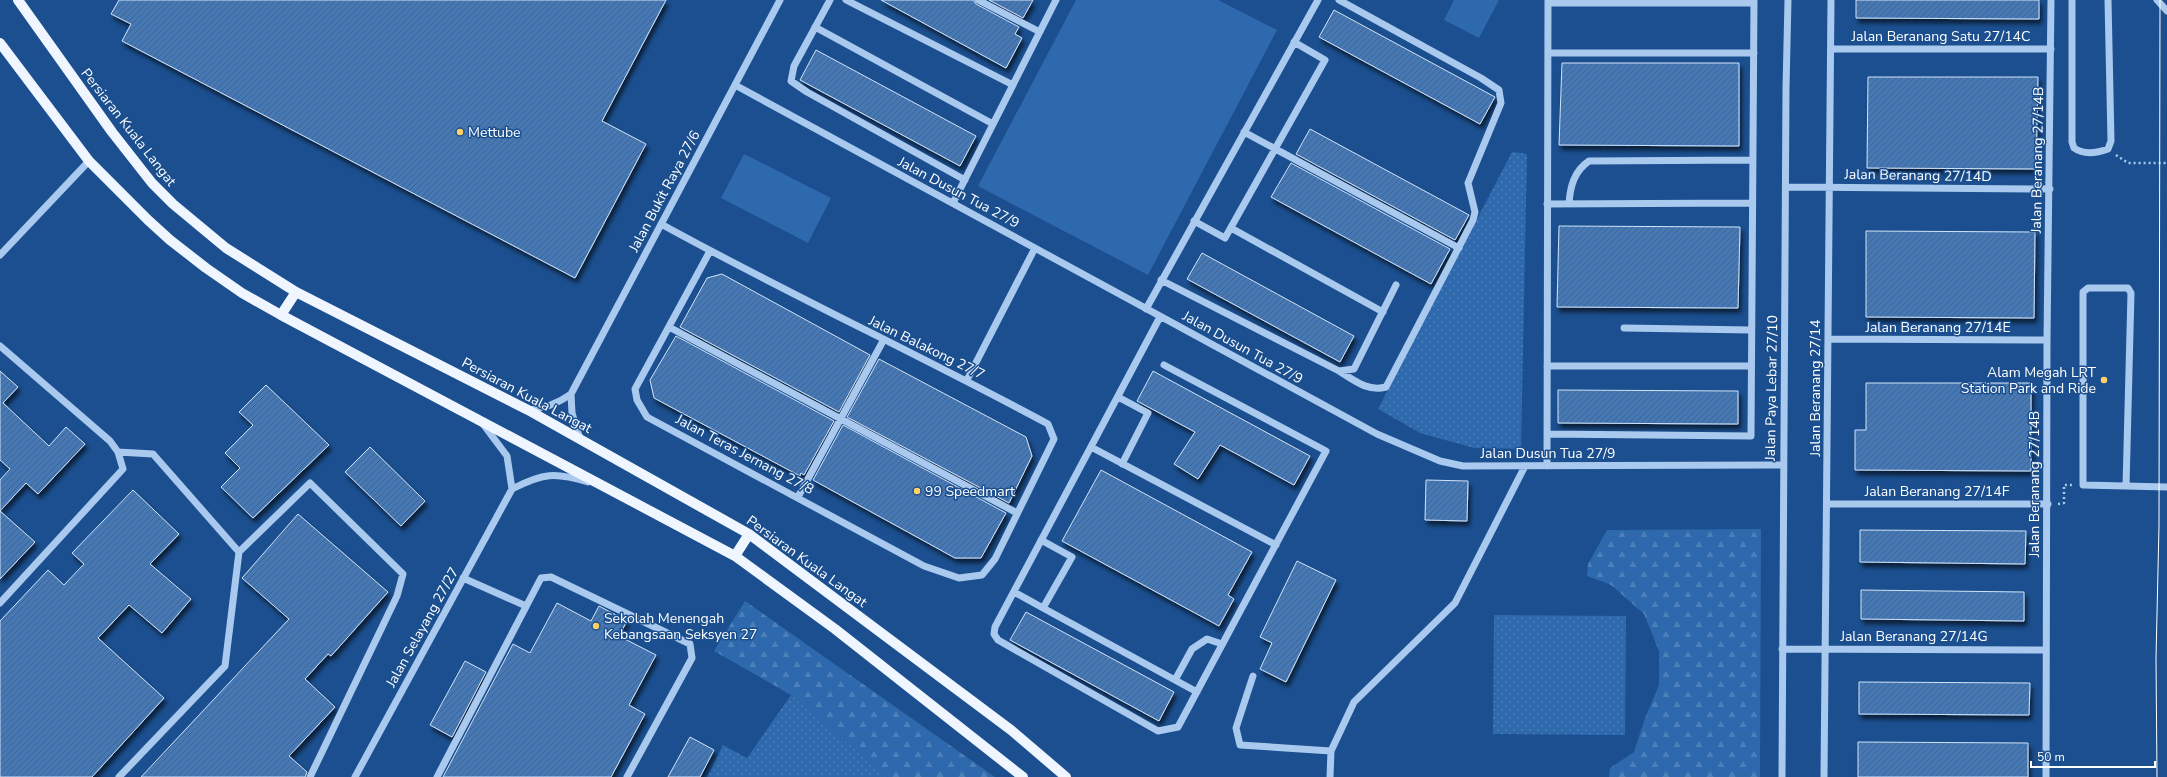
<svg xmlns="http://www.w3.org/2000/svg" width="2167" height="777" viewBox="0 0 2167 777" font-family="'Nunito Sans',sans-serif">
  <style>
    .grass { fill: url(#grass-dots) }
    .forest { fill: url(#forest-firs) }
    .garden { fill: #2e69ad }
    .building { fill: url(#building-hatch); stroke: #cfe3fa; filter: url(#shadow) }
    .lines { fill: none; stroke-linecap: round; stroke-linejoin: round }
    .path { stroke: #a9c9ee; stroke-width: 2.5; stroke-dasharray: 2 3; stroke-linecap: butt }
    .minor { stroke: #a9c9ee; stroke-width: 7 }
    .major { stroke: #f0f6ff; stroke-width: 10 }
    .tram { stroke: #fff; stroke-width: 1 }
    .poi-dot { fill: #ffd166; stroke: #1b4f8f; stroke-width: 1.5 }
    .labels { text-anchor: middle; stroke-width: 3; stroke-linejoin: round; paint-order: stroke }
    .street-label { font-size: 14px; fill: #fff; stroke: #1b4f8f }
    .poi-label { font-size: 14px; fill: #fff; stroke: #1b4f8f; text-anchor: start }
  </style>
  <defs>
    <pattern id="grass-dots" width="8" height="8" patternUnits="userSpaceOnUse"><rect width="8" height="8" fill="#2e69ad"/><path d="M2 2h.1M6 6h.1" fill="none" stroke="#4d80b9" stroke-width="1.8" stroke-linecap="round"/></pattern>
    <pattern id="forest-firs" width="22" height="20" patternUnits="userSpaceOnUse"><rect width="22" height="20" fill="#2e69ad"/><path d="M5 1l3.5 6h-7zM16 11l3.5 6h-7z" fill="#4d80b9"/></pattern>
    <pattern id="building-hatch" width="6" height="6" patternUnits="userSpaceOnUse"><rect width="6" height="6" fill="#4478b7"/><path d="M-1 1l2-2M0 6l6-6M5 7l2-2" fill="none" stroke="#486282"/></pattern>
    <filter id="shadow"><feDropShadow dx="2.5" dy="4.5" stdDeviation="2" flood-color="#0009"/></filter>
  </defs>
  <rect width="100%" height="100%" fill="#1b4f8f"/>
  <path class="grass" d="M1512,152L1527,154L1521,449L1474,448L1420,433L1378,409Z
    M1494,615L1626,616L1625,735L1493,734Z
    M791,695L888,777H707L723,745L747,758Z"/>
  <path class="forest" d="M1761,529L1760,777H1609L1610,768L1634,752L1645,718L1659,685V651L1644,614L1611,585L1587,576L1588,564L1607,530Z
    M745,601L995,777H888L791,695L714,651Z"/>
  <path class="garden" d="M1076,0H1218L1277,30L1148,275L978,186Z
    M1454,0H1499L1479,38L1444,20Z
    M744,154L831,198L808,243L721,198Z"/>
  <path class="building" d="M119,0H666L602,121L646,144L575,278L122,41L131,24L111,14Z
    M881,0H973L976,4L1019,27L1015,34L1022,38L1006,68Z
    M989,0H1033L1023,18Z
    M1856,0H2039V19L1856,18Z
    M1334,10L1495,97L1480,124L1319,37Z
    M816,50L976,136L960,166L800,80Z
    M1562,63H1739V146L1559,145Z
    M1868,77H2038L2036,169L1867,168Z
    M1310,129L1469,215L1455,240L1296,154Z
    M1291,163L1450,249L1431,284L1271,197Z
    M1559,226L1740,227L1738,308L1557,307Z
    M1866,231L2035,232L2034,318L1866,317Z
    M1202,253L1354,336L1340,362L1187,279Z
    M722,274L870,355L839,412L680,327L707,278Z
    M676,336L834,421L804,475L801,473L800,476L654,398L650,380Z
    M879,359L1026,437L1032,456L1009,503L847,417Z
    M0,371L18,387L3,403L49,446L66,427L85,444L38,494L26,483L0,511L35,542L0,579V480L10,469L0,460Z
    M1153,371L1310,456L1294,485L1220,445L1198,479L1174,464L1195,432L1137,401Z
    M1866,383H2031V471L1855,470V430H1866Z
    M266,385L329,445L253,518L221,487L240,468L225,453L253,425L239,412Z
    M1558,390L1738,391V424L1558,423Z
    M843,425L1006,513L981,558H955L813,480Z
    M370,447L425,501L401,526L345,472Z
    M1101,470L1252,552L1228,595L1234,599L1219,626L1062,541Z
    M1426,480L1468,481L1467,521L1425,520Z
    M133,490L179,534L150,564L191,599L162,633L129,605L98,638L164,698L92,777H0V621L48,570L64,585L84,564L72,553Z
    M298,514L388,592L331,656L328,654L305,679L335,707L289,756L307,772L305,777H141L289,619L242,578Z
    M1860,530L2026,531L2025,564L1860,562Z
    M1297,561L1336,580L1286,682L1260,669L1272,643L1260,637Z
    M1861,590L2024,592V621L1861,619Z
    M557,603L591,621L599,606L627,621L619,636L656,655L629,705L645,714L611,777H443L513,644L530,653Z
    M1026,612L1174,692L1159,721L1010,640Z
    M465,661L486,672L452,737L430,725Z
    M1859,682L2030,683L2029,715L1859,714Z
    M690,737L714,750L700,777H668Z
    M1858,742L2028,743V777H1858Z"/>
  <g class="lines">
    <path class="path" d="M2116,155L2128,163H2167
      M2058,504L2064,503V485H2073"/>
    <path class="minor" d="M830,0L794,66L791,81L807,92L965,180
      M846,0L1013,85
      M978,0L1040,32
      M1339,0L1481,78L1499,90L1501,103L1468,183L1475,212L1473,220L1386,387C1367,392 1354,380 1339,371
      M2072,0V142L2074,148C2084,155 2097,153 2108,149L2111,141L2108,0
      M2157,0L2167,11
      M1548,3H1754
      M815,27L993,124
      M1831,49H2051
      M1548,53H1754
      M735,85L1377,434L1440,461L1463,466L1783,465
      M1244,132L1459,248
      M1787,187L2050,189
      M953,203L1056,0
      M1547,204L1752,203
      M1569,204C1570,187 1574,171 1589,161L1752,160
      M1194,221L1225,238L1325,60L1294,42
      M661,224C788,294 920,355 1048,424L1054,439L995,559L982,575L959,578L924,566L647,417L637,400L635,389L710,251
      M1231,228L1383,312
      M0,255L89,161
      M1161,280L1339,371L1354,369L1396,285
      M1146,309L1318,0
      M1160,317L995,627L994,634L998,640L1158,731L1178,727L1326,451L1164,365
      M669,327L1017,513
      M1624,328L1751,330
      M1828,339L2047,340
      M0,346L110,441L118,452L123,469L0,603
      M1547,366H1751
      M967,380L1035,248
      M1118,397L1148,413L1122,464
      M528,410C545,408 557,404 571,394
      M483,424L507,456L512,489
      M1547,434L1751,436L1754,0
      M580,439L572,413L571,394L780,0
      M1091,447L1276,545
      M118,452L153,454L239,552L225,666L119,777
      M1547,466L1548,0
      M2126,486L2131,293L2128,288H2088L2083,292V485L2167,487
      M798,497L883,341
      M1827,504H2048
      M1041,540L1072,557L1043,608L1197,692
      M239,552L310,483L403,574L397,596L310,777
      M463,578L526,606
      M1014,592L1043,608
      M1782,649L2046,650
      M1253,676L1236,728L1240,745L1331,751
      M1175,680L1192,649L1207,639L1222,644
      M355,777L512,489C543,473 555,472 588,482
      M437,777L541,578L551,577L690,644L692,658L627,777
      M1330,777L1331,751L1354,702L1455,603L1525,466
      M1782,777L1786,88L1788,0
      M1824,777L1831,0
      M2046,777L2047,340L2051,0"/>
    <path class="major" d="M18,0L112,132L152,183L173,204L226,248L296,292L528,410L749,534L1011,730L1066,777
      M0,43L89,161L148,220L170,240L206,268L242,293L281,315L735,556L835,629L1023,777
      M281,315L296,292
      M735,556L749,534"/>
    <path class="tram" d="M2157,777L2156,658L2159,526L2160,0"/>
  </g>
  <g class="poi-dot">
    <circle cx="460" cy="132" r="4"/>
    <circle cx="2104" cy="380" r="4"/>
    <circle cx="917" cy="491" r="4"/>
    <circle cx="596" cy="626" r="4"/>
  </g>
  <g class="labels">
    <g class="street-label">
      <text x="1941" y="41">Jalan Beranang Satu 27/14C</text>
      <text transform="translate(129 127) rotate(52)" y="5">Persiaran Kuala Langat</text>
      <text transform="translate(2037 160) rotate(-89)" y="5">Jalan Beranang 27/14B</text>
      <text transform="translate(1918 175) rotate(1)" y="5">Jalan Beranang 27/14D</text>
      <text transform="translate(664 191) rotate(-62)" y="5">Jalan Bukit Raya 27/6</text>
      <text transform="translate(959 192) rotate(28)" y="5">Jalan Dusun Tua 27/9</text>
      <text x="1938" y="332">Jalan Beranang 27/14E</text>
      <text transform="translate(927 347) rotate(26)" y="5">Jalan Balakong 27/7</text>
      <text transform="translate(1243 347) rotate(29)" y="5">Jalan Dusun Tua 27/9</text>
      <text transform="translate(1771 388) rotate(-89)" y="5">Jalan Paya Lebar 27/10</text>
      <text transform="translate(1815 388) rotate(-90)" y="5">Jalan Beranang 27/14</text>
      <text transform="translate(527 395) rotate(28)" y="5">Persiaran Kuala Langat</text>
      <text x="1548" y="458">Jalan Dusun Tua 27/9</text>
      <text transform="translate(745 454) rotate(28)" y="5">Jalan Teras Jernang 27/8</text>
      <text transform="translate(2034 484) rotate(-90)" y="5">Jalan Beranang 27/14B</text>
      <text x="1937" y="496">Jalan Beranang 27/14F</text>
      <text transform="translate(807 561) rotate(36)" y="5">Persiaran Kuala Langat</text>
      <text transform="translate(422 627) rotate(-61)" y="5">Jalan Selayang 27/27</text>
      <text x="1914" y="641">Jalan Beranang 27/14G</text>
    </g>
    <g class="poi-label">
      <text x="468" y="137">Mettube</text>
      <text x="2096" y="377" text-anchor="end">Alam Megah LRT<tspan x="2096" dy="16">Station Park and Ride</tspan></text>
      <text x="925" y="496">99 Speedmart</text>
      <text x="604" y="623">Sekolah Menengah<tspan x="604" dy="16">Kebangsaan Seksyen 27</tspan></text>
    </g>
  </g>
  <path d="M2031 761v6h124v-6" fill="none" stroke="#ffffff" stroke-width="2"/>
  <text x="2037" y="761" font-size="12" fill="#ffffff" stroke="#1b4f8f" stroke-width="3" paint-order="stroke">50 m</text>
</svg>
